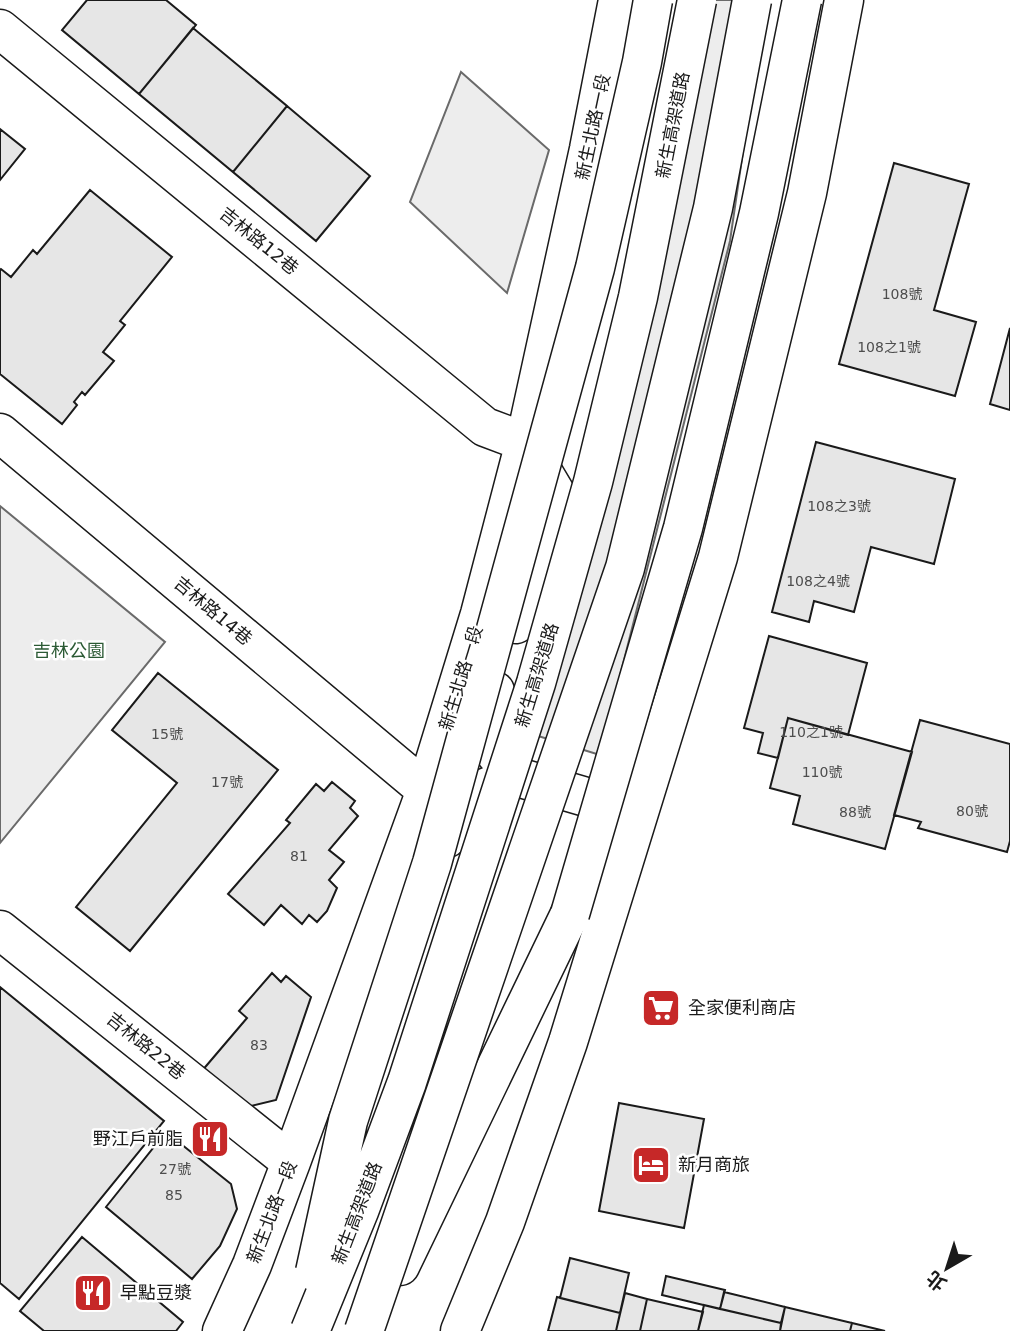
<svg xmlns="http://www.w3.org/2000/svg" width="1010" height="1331" viewBox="0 0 1010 1331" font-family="'DejaVu Sans','Noto Sans TC',sans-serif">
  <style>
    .built { fill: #ededed; stroke: #6a6a6a; stroke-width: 2 }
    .building { fill: #e6e6e6; stroke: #1a1a1a; stroke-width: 2 }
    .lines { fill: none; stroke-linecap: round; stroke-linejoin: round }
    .minor-casing { stroke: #1a1a1a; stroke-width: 41 }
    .highway-casing { stroke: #1a1a1a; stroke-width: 41 }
    .minor { stroke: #fff; stroke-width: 38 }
    .highway { stroke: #fff; stroke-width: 38 }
    .highway-bridge-casing { stroke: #1a1a1a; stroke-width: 41; stroke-linecap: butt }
    .highway-bridge { stroke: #fff; stroke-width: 38 }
    .labels { text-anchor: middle; stroke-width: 5; stroke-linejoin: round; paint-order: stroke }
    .number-label { font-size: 14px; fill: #4d4d4d }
    .street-label { font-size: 18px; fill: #1a1a1a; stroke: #fff }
    .park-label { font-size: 18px; fill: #2b5a34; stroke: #fff }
    .poi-label { font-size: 18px; fill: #1a1a1a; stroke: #fff; text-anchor: start }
  </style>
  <rect width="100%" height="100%" fill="#fff"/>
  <path class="built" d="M682,0H765L730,241L600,755L512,728L655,198Z
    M461,72L549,150L507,293L410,202Z
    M0,506L165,642L0,843Z"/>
  <path class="building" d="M87,0H166L196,25L139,94L62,30Z
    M193,28L287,106L233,172L139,94Z
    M287,106L370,176L316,241L233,172Z
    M0,129L25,149L0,180Z
    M894,163L969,184L934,310L976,322L955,396L839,364Z
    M90,190L172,257L120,321L125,325L103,352L114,361L85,395L82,392L74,402L77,405L62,424L0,374V270L1,269L11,277L33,250L37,254Z
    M1010,328V410L990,404Z
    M816,442L955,479L934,564L871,547L854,612L814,601L809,622L772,612Z
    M769,636L867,663L848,735L788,718L778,758L758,753L763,733L744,728Z
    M158,673L278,770L130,951L76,907L177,783L112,730Z
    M788,718L912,752L885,849L793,824L800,796L770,788Z
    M920,720L1010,744V841L1007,852L918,828L921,822L894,815Z
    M332,782L355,801L350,808L358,816L329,850L344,862L329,880L337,888L327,911L317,922L309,915L302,924L281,905L264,925L228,894L290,823L286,820L316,784L324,791Z
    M272,973L281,982L286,976L311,997L276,1100L243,1108L201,1072L247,1018L239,1011Z
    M0,987L164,1121L19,1299L0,1283Z
    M619,1103L704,1119L684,1228L599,1211Z
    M166,1132L231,1184L237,1209L220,1246L192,1279L106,1207Z
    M82,1237L183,1322L176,1331H44L20,1311Z
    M570,1258L629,1273L620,1313L560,1298Z
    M666,1276L725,1290L720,1309L662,1295Z
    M724,1292L785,1307L781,1323L720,1309Z
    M625,1293L647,1299L640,1331H616Z
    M557,1297L620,1313L616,1331H548Z
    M647,1299L703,1312L698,1331H640Z
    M704,1305L781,1323L780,1331H698Z
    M785,1307L852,1323L850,1331H780Z
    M852,1323L885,1331H850Z"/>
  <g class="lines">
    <g class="minor-casing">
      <path id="minor" d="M0,29L485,427L525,442L556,494L516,624
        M0,433L426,790
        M495,691L481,736L514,776L634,811
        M447,838L463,797L514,776
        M0,930L291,1162
        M222,1331L252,1265L291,1162L426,790L480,614L525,442L589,149L618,0
        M460,1331L505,1222L568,1042L718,557L807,193L844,0"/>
    </g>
    <g class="highway-casing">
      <path id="highway" d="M400,1266L570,914"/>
    </g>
    <use href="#minor" class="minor"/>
    <use href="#highway" class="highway"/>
    <g class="highway-bridge-casing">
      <path id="highway-bridge" d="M570,914L683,528L759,213L802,0
        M315,1272L348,1121L432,863L595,268L642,62L653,0
        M310,1331L359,1211L407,1082L536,683L593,482L638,297L697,0
        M364,1331L625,568L713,208L752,0"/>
    </g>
    <use href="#highway-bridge" class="highway-bridge"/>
  </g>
  <defs>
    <g id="supermarket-square" transform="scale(2.0125)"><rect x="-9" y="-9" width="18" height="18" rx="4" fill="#c62828" stroke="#fff"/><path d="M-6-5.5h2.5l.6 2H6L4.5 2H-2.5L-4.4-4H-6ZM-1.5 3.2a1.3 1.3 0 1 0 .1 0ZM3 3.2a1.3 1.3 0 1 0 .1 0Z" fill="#fff"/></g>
    <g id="restaurant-square" transform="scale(2.0125)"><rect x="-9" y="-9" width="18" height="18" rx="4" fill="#c62828" stroke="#fff"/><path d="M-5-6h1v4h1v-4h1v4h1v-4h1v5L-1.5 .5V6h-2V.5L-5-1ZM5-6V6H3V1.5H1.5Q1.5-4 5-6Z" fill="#fff"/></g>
    <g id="hotel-square" transform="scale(2.0125)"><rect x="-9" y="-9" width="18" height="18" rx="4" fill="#c62828" stroke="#fff"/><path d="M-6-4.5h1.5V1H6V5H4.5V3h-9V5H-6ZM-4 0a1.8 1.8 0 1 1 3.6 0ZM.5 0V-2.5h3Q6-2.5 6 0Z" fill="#fff"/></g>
  </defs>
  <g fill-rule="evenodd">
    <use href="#supermarket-square" x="661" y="1008"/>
    <use href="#restaurant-square" x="210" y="1139"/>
    <use href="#hotel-square" x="651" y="1165"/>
    <use href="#restaurant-square" x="93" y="1293"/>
  </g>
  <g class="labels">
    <g class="number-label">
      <text x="902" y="299">108號</text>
      <text x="889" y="352">108之1號</text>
      <text x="839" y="511">108之3號</text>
      <text x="818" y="586">108之4號</text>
      <text x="811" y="737">110之1號</text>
      <text x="167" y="739">15號</text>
      <text x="822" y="777">110號</text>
      <text x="227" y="787">17號</text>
      <text x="972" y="816">80號</text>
      <text x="855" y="817">88號</text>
      <text x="299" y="861">81</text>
      <text x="259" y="1050">83</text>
      <text x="175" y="1174">27號</text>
      <text x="174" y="1200">85</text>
    </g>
    <g class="street-label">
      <text transform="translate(673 125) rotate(-79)" y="6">新生高架道路</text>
      <text transform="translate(593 127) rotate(-78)" y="6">新生北路一段</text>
      <text transform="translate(259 241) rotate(39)" y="6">吉林路12巷</text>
      <text transform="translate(213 611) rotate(40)" y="6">吉林路14巷</text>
      <text transform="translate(537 675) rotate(-73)" y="6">新生高架道路</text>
      <text transform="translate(461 678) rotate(-73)" y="6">新生北路一段</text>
      <text transform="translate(146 1046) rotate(39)" y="6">吉林路22巷</text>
      <text transform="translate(272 1212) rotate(-69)" y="6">新生北路一段</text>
      <text transform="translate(357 1213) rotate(-69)" y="6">新生高架道路</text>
    </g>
    <g class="park-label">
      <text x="69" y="657">吉林公園</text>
    </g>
    <g class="poi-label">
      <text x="688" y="1014">全家便利商店</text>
      <text x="183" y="1145" text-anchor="end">野江戶前脂</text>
      <text x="678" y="1171">新月商旅</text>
      <text x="120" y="1299">早點豆漿</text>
    </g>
  </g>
  <g transform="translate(947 1268) rotate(219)" stroke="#ffffff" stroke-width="5" paint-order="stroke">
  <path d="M0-5L12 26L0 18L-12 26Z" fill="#1a1a1a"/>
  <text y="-10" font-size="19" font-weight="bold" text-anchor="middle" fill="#1a1a1a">北</text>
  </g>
</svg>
